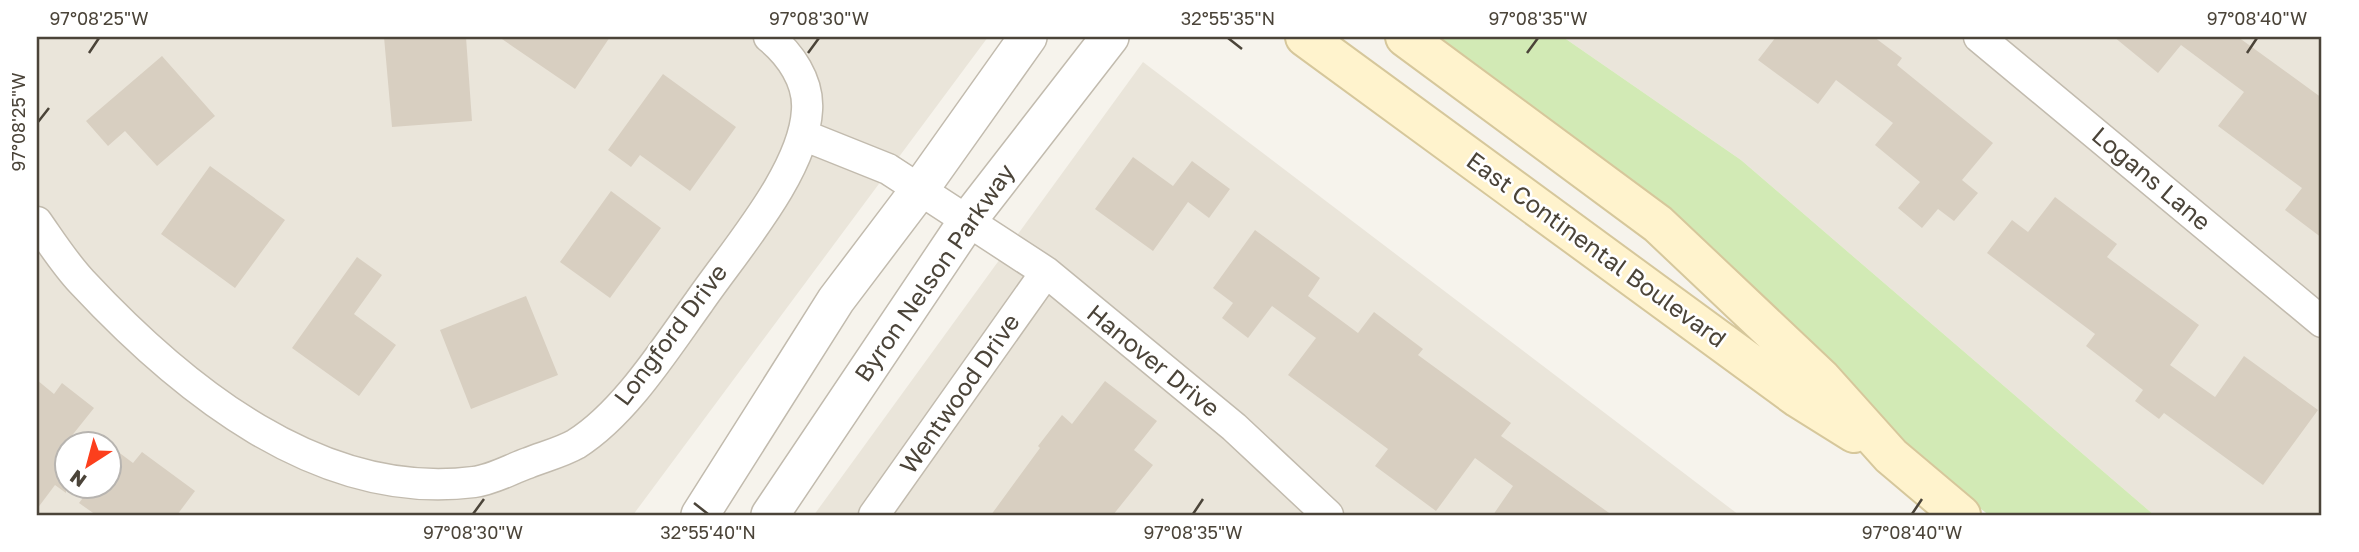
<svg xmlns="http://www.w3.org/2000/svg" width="2359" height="552" viewBox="0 0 2359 552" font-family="'Golos Text',sans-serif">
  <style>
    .residential { fill: #eae5da; fill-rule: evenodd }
    .green { fill: #d2eab5 }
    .building { fill: #d8cfc1 }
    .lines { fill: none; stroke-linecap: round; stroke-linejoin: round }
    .minor-casing { stroke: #c2bbae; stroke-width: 33 }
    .tertiary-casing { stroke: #c2bbae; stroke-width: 40 }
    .secondary-casing { stroke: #d6c79b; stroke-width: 42 }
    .minor { stroke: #fff; stroke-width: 30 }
    .tertiary { stroke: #fff; stroke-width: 37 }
    .secondary { stroke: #fff3cd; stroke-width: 38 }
    .ticks { fill: none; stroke: #4b4439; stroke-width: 2.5 }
    .labels { text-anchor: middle; stroke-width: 5; stroke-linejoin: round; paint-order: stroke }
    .street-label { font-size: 24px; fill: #4b4439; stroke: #fff }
    .neatline { fill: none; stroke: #4b4439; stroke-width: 2.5 }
    .ticks-label { font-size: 18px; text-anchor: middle; fill: #4b4439 }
  </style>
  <rect width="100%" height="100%" fill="#f6f3ec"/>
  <path class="residential" d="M37,37H988L633,515H37ZM66,444H108V486H66Z
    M1563,37H2322V515H2154L1741,160Z
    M1143,62L1739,515H814Z"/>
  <path class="green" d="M1428,37H1563L1741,160L2154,515H1989L1941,479L1777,313Z"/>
  <path class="building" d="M384,37H466L472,121L392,127Z
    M499,37H610L575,89Z
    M1776,37H1874L1902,58L1897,65L1993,143L1962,180L1978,193L1954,221L1938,209L1922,228L1898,208L1920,182L1875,145L1893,123L1836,80L1818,104L1758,60Z
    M2114,37H2238L2322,98V238L2285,210L2302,188L2218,126L2244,92L2181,45L2158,73Z
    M162,56L215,116L157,166L125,131L108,146L86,121Z
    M663,74L736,127L690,191L640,155L631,167L608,150Z
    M1133,157L1173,186L1192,161L1230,189L1209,218L1188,202L1153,251L1095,209Z
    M210,166L285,220L235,288L161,234Z
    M611,191L661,228L610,298L560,262Z
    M2055,197L2117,244L2107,257L2199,325L2170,365L2215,397L2244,356L2318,410L2263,485L2164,413L2159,419L2135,401L2143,390L2086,346L2095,334L1987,253L2012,220L2028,232Z
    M1255,230L1320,278L1308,296L1358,333L1374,312L1423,349L1418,355L1511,423L1501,436L1612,515H1493L1513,486L1475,458L1436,511L1375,466L1388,449L1288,375L1316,338L1272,306L1248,338L1222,318L1233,303L1213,288Z
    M357,257L382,275L354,314L396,345L359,396L292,348Z
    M526,296L558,375L471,409L440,330Z
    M37,380L54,394L62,383L94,408L66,443V493L55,485L37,509Z
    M1105,381L1157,421L1134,450L1153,465L1113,515H991L1040,448L1038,446L1062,415L1072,424Z
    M117,451L133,463L142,452L195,491L177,515H96L79,503L92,486H108V463Z"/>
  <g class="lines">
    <g class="minor-casing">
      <path id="minor" d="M1979,37L2322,322
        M803,135L888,169L1046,272L1234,427L1328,515
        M37,222C51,242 65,264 82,282C181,388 319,502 474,482C492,480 511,469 528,463C543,457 562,452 576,444C625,413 665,349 699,302C734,251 804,172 807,110C809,81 790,54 769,37
        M874,515L1046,272"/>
    </g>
    <g class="tertiary-casing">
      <path id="tertiary" d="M700,515L836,300L920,189L1028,37
        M770,515L968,220L1110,37"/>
    </g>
    <g class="secondary-casing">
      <path id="secondary" d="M1305,37L1798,398L1854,433
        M1405,37L1658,224L1821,378L1891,456L1961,515"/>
    </g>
    <use href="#minor" class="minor"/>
    <use href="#tertiary" class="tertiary"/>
    <use href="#secondary" class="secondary"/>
  </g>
  <path class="ticks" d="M1228,38L1242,49M89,53L99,38M808,53L819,38M1527,53L1538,38M2247,53L2257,38M38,122L49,108M694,503L708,514M473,514L484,499M1193,514L1203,499M1912,514L1922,499"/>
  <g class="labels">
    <g class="street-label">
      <text transform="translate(2151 179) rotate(40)" y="8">Logans Lane</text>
      <text transform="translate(1596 250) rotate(36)" y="8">East Continental Boulevard</text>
      <text transform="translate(935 273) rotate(-55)" y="8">Byron Nelson Parkway</text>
      <text transform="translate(671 335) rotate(-53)" y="8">Longford Drive</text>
      <text transform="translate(1153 361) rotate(39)" y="8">Hanover Drive</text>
      <text transform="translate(960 394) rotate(-55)" y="8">Wentwood Drive</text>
    </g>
  </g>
  <rect width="2359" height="552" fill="none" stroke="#ffffff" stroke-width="77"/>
  <g transform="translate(88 465) rotate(216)"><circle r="33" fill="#ffffff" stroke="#b7b4b0" stroke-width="2"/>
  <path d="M0-5L12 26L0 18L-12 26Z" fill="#fc3f1d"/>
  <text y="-10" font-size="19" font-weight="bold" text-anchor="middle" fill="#4b4439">N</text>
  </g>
  <rect x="38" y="38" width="2282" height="476" class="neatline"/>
  <g class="ticks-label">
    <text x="99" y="25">97°08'25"W</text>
    <text x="819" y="25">97°08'30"W</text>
    <text x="1228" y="25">32°55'35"N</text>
    <text x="1538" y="25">97°08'35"W</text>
    <text x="2257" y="25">97°08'40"W</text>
    <text transform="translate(19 122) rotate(-90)" y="6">97°08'25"W</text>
    <text x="473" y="539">97°08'30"W</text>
    <text x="708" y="539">32°55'40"N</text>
    <text x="1193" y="539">97°08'35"W</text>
    <text x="1912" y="539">97°08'40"W</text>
  </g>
</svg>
